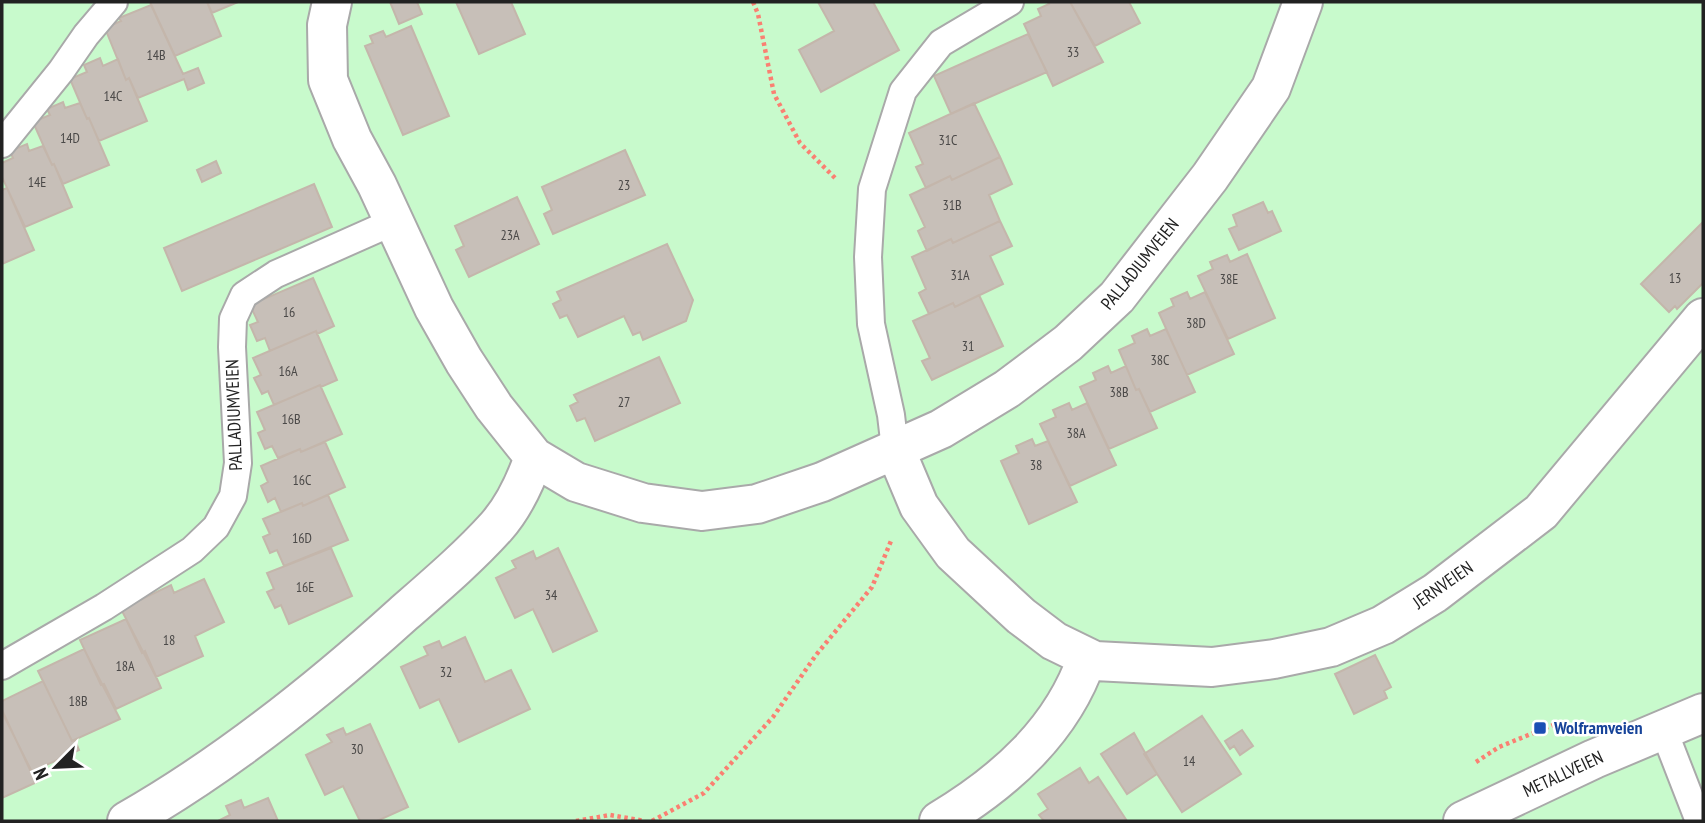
<svg xmlns="http://www.w3.org/2000/svg" width="1705" height="823" viewBox="0 0 1705 823" font-family="'PT Sans Narrow',sans-serif">
  <style>
    .park { fill: #c8facc }
    .building { fill: #c7bfb8; stroke: #c4b6ab; stroke-width: 2 }
    .lines { fill: none; stroke-linecap: round; stroke-linejoin: round }
    .service-casing { stroke: #a9a9a9; stroke-width: 30 }
    .minor-casing { stroke: #a9a9a9; stroke-width: 42 }
    .path { stroke: #fa8072; stroke-width: 4.5; stroke-dasharray: 3.5 3.5; stroke-linecap: butt }
    .service { stroke: #fff; stroke-width: 26 }
    .minor { stroke: #fff; stroke-width: 38 }
    .transit-dot { fill: #1a4fb4; stroke: #fff; stroke-width: 2.5 }
    .labels { text-anchor: middle; stroke-width: 5; stroke-linejoin: round; paint-order: stroke }
    .number-label { font-size: 14px; fill: #4b4948 }
    .street-label { font-size: 18px; fill: #222; stroke: #fff }
    .transit-label { font-size: 18px; font-weight: bold; fill: #164399; stroke: #fff; text-anchor: start }
  </style>
  <rect width="100%" height="100%" fill="#f2efe9"/>
  <path class="park" d="M2,2H1703V821H2Z"/>
  <path class="building" d="M150,2H207L221,36L175,56Z
    M207,2H238L212,13Z
    M390,2H417L422,14L399,24Z
    M456,2H511L525,34L479,54Z
    M818,2H873L899,50L821,92L799,50L834,31Z
    M1048,2H1070L1103,62L1053,86L1024,24L1041,16L1038,9L1049,4Z
    M1070,2H1129L1140,23L1095,46Z
    M151,5L183,74L198,68L204,83L188,90L184,79L138,98L129,78L126,80L105,28L121,21L119,18Z
    M411,26L449,116L403,135L365,46L373,43L370,36L383,31L386,37Z
    M1028,34L1047,72L951,114L934,76Z
    M100,58L103,66L118,59L126,80L129,78L147,121L99,141L89,118L87,119L70,79L87,72L84,65Z
    M63,102L65,108L80,103L87,119L89,118L109,165L63,184L54,164L52,165L33,122L50,115L47,109Z
    M974,103L1000,157L952,180L950,176L926,188L916,167L923,164L909,133Z
    M27,144L29,151L43,146L52,165L54,164L72,207L25,227L2,177V163L13,158L10,151Z
    M625,150L645,195L553,234L544,214L552,210L542,187Z
    M1000,157L1012,184L989,195L1000,221L953,243L951,239L927,251L918,231L925,227L910,195L950,176L952,180Z
    M216,161L221,173L202,182L197,170Z
    M314,184L332,227L182,291L164,248Z
    M7,188L34,250L2,264V190Z
    M517,197L539,244L469,277L456,250L464,246L455,226Z
    M1263,202L1268,213L1272,211L1281,231L1239,250L1229,229L1237,226L1233,215Z
    M1000,221L1012,246L990,256L1003,284L955,307L953,303L929,314L919,293L926,289L912,257L951,239L953,243Z
    M1703,222V283L1677,309L1675,306L1669,312L1641,284Z
    M667,244L693,300L686,321L643,340L640,332L633,335L624,316L578,337L567,315L560,318L553,304L561,300L557,292Z
    M1247,254L1275,318L1228,339L1198,276L1213,269L1210,262L1227,255L1230,262Z
    M313,278L334,326L317,334L316,331L270,351L265,338L257,341L250,325L258,322L250,305Z
    M1187,292L1190,299L1205,292L1234,354L1187,375L1159,313L1174,306L1171,299Z
    M979,295L1003,346L932,380L922,361L930,358L913,321L953,303L955,307Z
    M1147,329L1150,336L1166,329L1195,392L1150,412L1139,389L1136,390L1119,350L1135,343L1132,336Z
    M316,331L337,380L321,387L320,385L274,405L268,391L262,394L254,378L261,375L253,358Z
    M659,357L680,403L595,441L585,418L577,421L570,406L578,402L574,395Z
    M1108,366L1111,373L1126,366L1136,390L1139,389L1157,428L1109,449L1080,387L1096,380L1093,373Z
    M320,385L342,434L301,452L300,449L278,458L272,446L265,449L258,433L265,430L257,412Z
    M1069,403L1072,410L1087,403L1116,465L1070,486L1040,424L1056,417L1053,410Z
    M1032,439L1035,446L1048,441L1077,502L1029,524L1001,461L1019,453L1016,446Z
    M325,442L345,487L303,506L302,503L281,512L275,498L268,502L261,486L268,482L261,466L300,449L301,452Z
    M328,495L348,540L284,566L277,550L270,553L263,537L270,534L263,519L302,503L303,506Z
    M331,548L352,596L289,624L281,605L275,608L267,592L274,589L267,573Z
    M558,548L597,631L553,652L533,609L515,618L496,578L516,568L512,561L533,551L536,559Z
    M204,579L224,622L195,636L203,656L156,677L121,609L171,585L174,593Z
    M126,619L142,653L145,651L161,688L116,709L104,684L101,685L80,640Z
    M465,637L485,682L511,670L530,709L459,742L439,699L420,708L401,667L428,655L424,647L439,641L442,648Z
    M84,649L120,719L72,741L38,671Z
    M1375,655L1391,687L1384,691L1387,698L1354,714L1335,674Z
    M43,681L72,741L75,740L79,750L31,772L2,710V701Z
    M2,712L37,782L2,798Z
    M1202,716L1241,774L1182,812L1144,754Z
    M370,724L408,807L377,821H360L343,786L325,795L306,755L332,742L327,735L343,728L346,735Z
    M1242,730L1253,746L1240,755L1234,746L1230,749L1225,741Z
    M1134,733L1157,774L1127,794L1101,754Z
    M1080,768L1089,783L1098,777L1127,821H1044L1039,815L1048,809L1038,794Z
    M268,798L278,821H218L230,815L226,806L241,800L244,808Z"/>
  <g class="lines">
    <g class="service-casing">
      <path id="service" d="M2,144L61,71L86,35L114,2
        M895,449L891,415L871,324L868,257L872,189L903,91L941,43L1010,2
        M2,666L104,607L192,550L216,527L233,496L238,463L232,347L233,319L244,295L276,274L393,222
        M1664,731L1699,821"/>
    </g>
    <g class="minor-casing">
      <path id="minor" d="M332,2L327,25L328,80L352,139L377,185L434,308L464,361L494,407L534,457L576,482L643,503L702,511L757,504L822,482L941,429L1007,389L1068,343L1117,297L1210,177L1271,88L1303,2
        M895,449L919,506L953,553L1021,616L1054,641L1095,661L1212,667L1274,659L1331,647L1383,625L1435,593L1541,512L1703,318
        M127,821C227,764 318,691 403,614C435,586 468,558 496,527C513,508 526,480 534,457
        M939,821C1004,782 1062,731 1087,658
        M1463,821L1594,759L1703,713"/>
    </g>
    <path class="path" d="M753,2L758,14L774,94L800,143L835,178
      M1476,762L1499,747L1553,725
      M576,821L610,815L645,821
      M652,821L704,793L773,717L816,655L872,587L891,541"/>
    <use href="#service" class="service"/>
    <use href="#minor" class="minor"/>
  </g>
  <rect class="transit-dot" x="1533" y="721" width="14" height="14" rx="3.5"/>
  <g class="labels">
    <g class="number-label">
      <text x="1073" y="57">33</text>
      <text x="156" y="60">14B</text>
      <text x="113" y="101">14C</text>
      <text x="70" y="143">14D</text>
      <text x="948" y="145">31C</text>
      <text x="37" y="187">14E</text>
      <text x="624" y="190">23</text>
      <text x="952" y="210">31B</text>
      <text x="510" y="240">23A</text>
      <text x="960" y="280">31A</text>
      <text x="1675" y="283">13</text>
      <text x="1229" y="284">38E</text>
      <text x="289" y="317">16</text>
      <text x="1196" y="328">38D</text>
      <text x="968" y="351">31</text>
      <text x="1160" y="365">38C</text>
      <text x="288" y="376">16A</text>
      <text x="1119" y="397">38B</text>
      <text x="624" y="407">27</text>
      <text x="291" y="424">16B</text>
      <text x="1076" y="438">38A</text>
      <text x="1036" y="470">38</text>
      <text x="302" y="485">16C</text>
      <text x="302" y="543">16D</text>
      <text x="305" y="592">16E</text>
      <text x="551" y="600">34</text>
      <text x="169" y="645">18</text>
      <text x="125" y="671">18A</text>
      <text x="446" y="677">32</text>
      <text x="78" y="706">18B</text>
      <text x="357" y="754">30</text>
      <text x="1189" y="766">14</text>
    </g>
    <g class="street-label">
      <text transform="translate(1140 264) rotate(-51)" y="6">PALLADIUMVEIEN</text>
      <text transform="translate(234 415) rotate(-92)" y="6">PALLADIUMVEIEN</text>
      <text transform="translate(1443 585) rotate(-35)" y="6">JERNVEIEN</text>
      <text transform="translate(1563 774) rotate(-25)" y="6">METALLVEIEN</text>
    </g>
    <g class="transit-label">
      <text x="1554" y="734">Wolframveien</text>
    </g>
  </g>
  <rect width="1705" height="823" fill="none" stroke="#222222" stroke-width="7"/>
  <g transform="translate(56 767) rotate(246)" stroke="#ffffff" stroke-width="5" paint-order="stroke">
  <path d="M0-5L12 26L0 18L-12 26Z" fill="#222222"/>
  <text y="-10" font-size="19" font-weight="bold" text-anchor="middle" fill="#222222">N</text>
  </g>
</svg>
